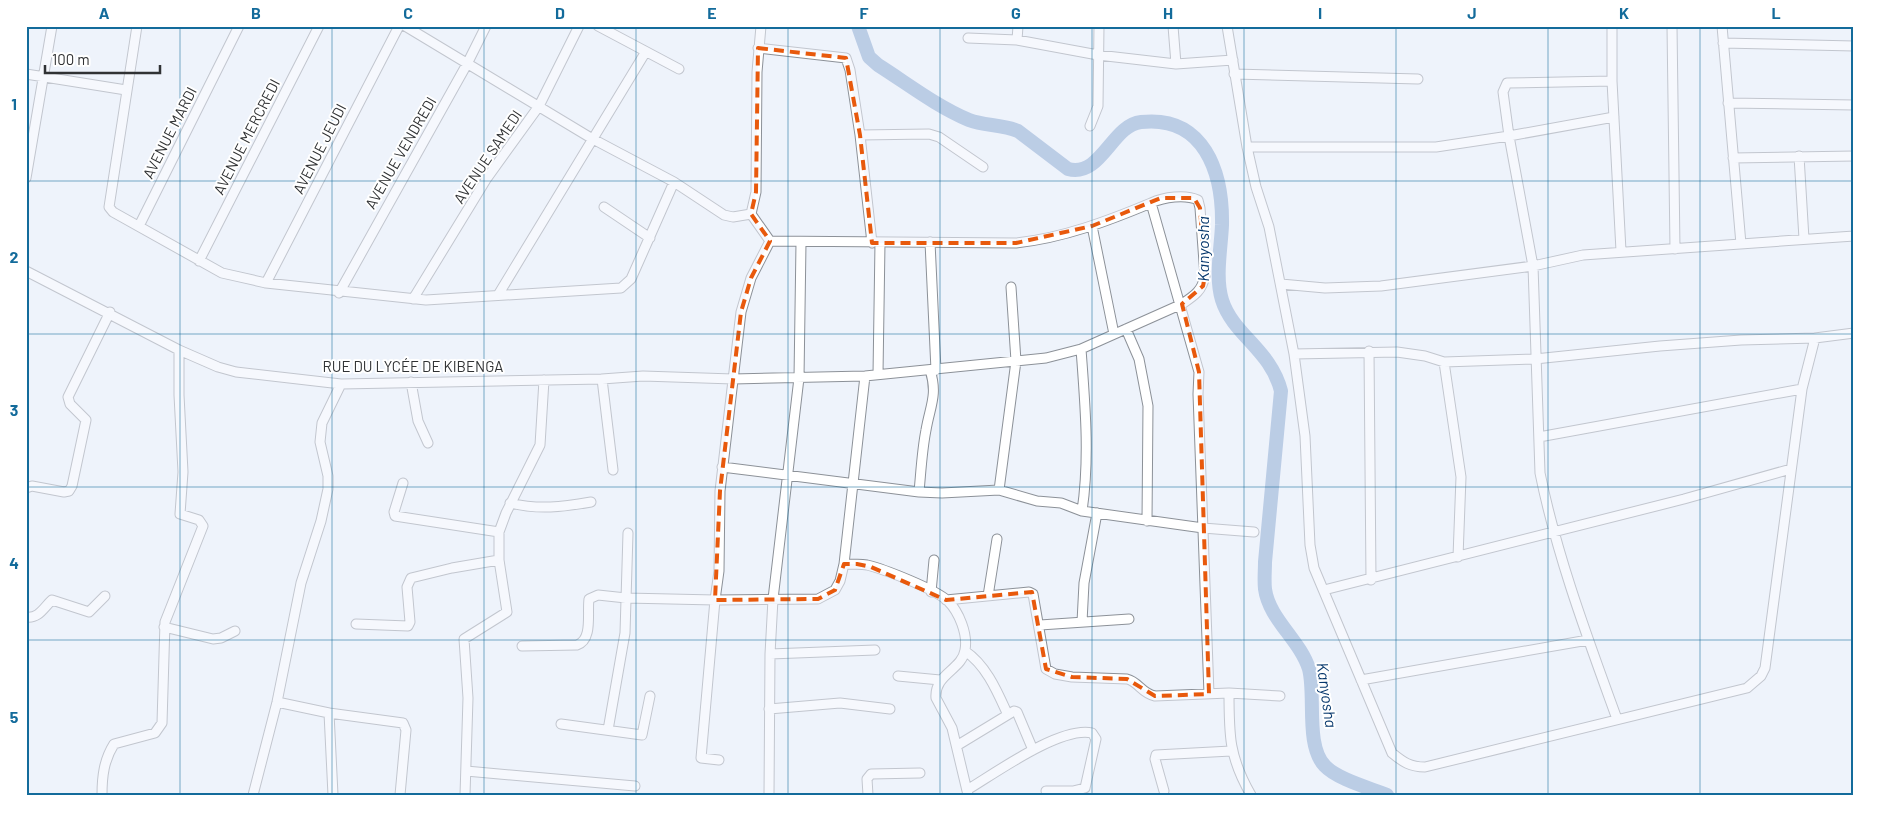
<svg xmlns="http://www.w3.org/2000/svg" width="1880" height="821" viewBox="0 0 1880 821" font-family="Barlow,sans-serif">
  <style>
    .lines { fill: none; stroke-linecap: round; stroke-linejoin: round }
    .river { stroke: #7d9fcb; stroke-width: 14 }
    .minor-casing { stroke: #8c9198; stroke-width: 11 }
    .minor { stroke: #fff; stroke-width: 9 }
    .marked { fill: none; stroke: #e8590c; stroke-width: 4; stroke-dasharray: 10 6; stroke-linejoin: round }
    .grid { fill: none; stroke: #136b9b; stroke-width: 1; stroke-opacity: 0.55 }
    .labels { text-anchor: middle; stroke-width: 4; stroke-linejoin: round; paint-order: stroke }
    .street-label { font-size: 15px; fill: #303234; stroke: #fff }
    .water-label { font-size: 16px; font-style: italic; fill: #06376c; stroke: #fff }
    .neatline { fill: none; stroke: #136b9b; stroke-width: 2 }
    .grid-label { font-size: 16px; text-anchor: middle; font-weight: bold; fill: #136b9b }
  </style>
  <rect width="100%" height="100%" fill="#eef3fb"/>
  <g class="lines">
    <path class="river" d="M858,26L869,57L878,65C908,84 936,106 969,120C984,126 1002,124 1018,131L1068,169C1101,178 1112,125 1141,122C1204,115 1223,172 1222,225C1221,249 1215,277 1222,300C1233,335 1271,350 1281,391L1265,562C1265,571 1264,580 1265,589C1269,619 1300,640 1309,669C1316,695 1305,746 1325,766C1337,779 1370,788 1387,795"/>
    <g class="minor-casing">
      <path id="minor" d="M137,26L109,207L113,212L222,273L266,283L426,300L621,288L631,279L674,182
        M405,26L591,138L674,182L724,215L733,217L751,214
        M598,26L679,69
        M1173,26L1176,64
        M1227,26L1247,147L1256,187L1269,227L1294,354L1305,436L1310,545L1314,568L1392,753C1403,762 1410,767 1425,767L1747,688L1761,676L1765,668L1802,389L1815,338L1854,333
        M1672,26L1675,249
        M1722,26L1741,244
        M968,38L1017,40L1098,55L1176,64L1233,60
        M1017,40L1018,26
        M1723,43L1854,46
        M758,48L846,58L850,70L860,135L872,243
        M26,74L126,90
        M1234,74L1418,79
        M1612,81L1621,251
        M1728,103L1854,105
        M1614,117L1509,136L1533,266L1540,473C1557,557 1588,639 1617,719
        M1090,126L1098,106L1099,26
        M860,135L929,134L939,137L983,167
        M1247,147H1436L1509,136L1503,92L1507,83L1612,81V26
        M1799,156L1804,239
        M1733,158L1854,156
        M26,178L52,26
        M604,207L650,238
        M751,214L770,241L1016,243C1063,238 1108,221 1151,203L1199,372L1198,394L1209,694
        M751,214L756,192L757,72L761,26
        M139,226L239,26
        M1092,226L1114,334
        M930,242L936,370
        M199,261L319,26
        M26,271L179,350L218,367L236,372L341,384L602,379L643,376L733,379L865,376L1046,358L1081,349L1182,304C1194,296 1202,291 1205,276L1200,208L1198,200C1185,194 1164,197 1151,203
        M266,283L399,26
        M1281,284L1325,288L1381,286L1533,266L1583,255L1854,236
        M339,293L467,64L486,26
        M498,295L645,53
        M413,299L487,178L539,106L579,26
        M1126,329L1139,359L1148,406L1147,521
        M1081,349C1085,404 1090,457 1082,511
        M1369,351L1371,580
        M1294,354L1397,352L1425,356L1444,362L1535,359L1660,346L1741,340L1815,338
        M1444,362L1461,477L1458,557
        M878,374L880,243
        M602,379L613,470
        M411,382L418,421L428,443
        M1539,437L1802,389
        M722,467L919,492L942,493L999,490L1037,501L1061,503L1082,511L1203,528L1254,532
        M403,483L394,512L395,516L499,532
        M26,488L32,486L64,492L69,491L72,486L86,420L70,404L68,397L110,312
        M999,490L1016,361L1011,287
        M919,492C921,471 922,450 926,430C930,406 938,395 930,370
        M510,503C539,510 562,507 591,502
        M844,564C851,564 859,564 867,565C884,569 935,589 948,601C959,612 968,634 965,650C962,670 934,674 936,698L952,728L968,795
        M1324,590L1684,499L1791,469
        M931,592L934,560
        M988,596L997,539
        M946,600L1029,592L1033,594L1046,669L1055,674L1072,677L1127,679C1139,682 1141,693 1155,696L1229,693L1280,696
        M26,617C39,619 44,607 52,600L89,612L105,596
        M1082,622L1084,583L1097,513
        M356,624L408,626L410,622L407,587L411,578L452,568L499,560
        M1040,625L1129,619
        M164,627L213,639L221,638L235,631
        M522,646L577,645C593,640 587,613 589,599L598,595L626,598L715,600L818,599L835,590L840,581L844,564L865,376
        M965,651C986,665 997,691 1007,713
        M770,654L875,650
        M898,676L940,680
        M1361,680L1588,640
        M1229,693C1229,735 1229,757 1251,795
        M277,702L329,713L333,795
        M769,709L840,703L890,709
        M329,713L403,723L406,730L400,795
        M561,724L642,735L650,696
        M608,730L625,633L628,533
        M958,745L1014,711L1017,712L1033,750
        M719,760L701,758L715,600L719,571L720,491L741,312L751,278L770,241
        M466,771L635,786
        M967,790C994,774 1060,726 1092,733L1096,739L1085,788L1073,791H1046
        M1164,791L1155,759L1156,755L1231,751
        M102,795C102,776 104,760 114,744L155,733L162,723L165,622L203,526L199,520L180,514L183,472L179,395V350
        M253,795L277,702L301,583L321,521L328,489V476L320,442L322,423L341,384
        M465,795L468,698L464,639L507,612L499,560V532L506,513L540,445L544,380
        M769,795L770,654L773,599L799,378L801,243
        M868,795L867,779L871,774L920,773"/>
    </g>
    <use href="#minor" class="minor"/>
  </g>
  <path d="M0 0H1880V821H0ZM758,48L846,58L860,135L872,243H1016L1092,226L1161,198H1194L1200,208L1205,276L1203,286L1182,304L1199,372L1209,694L1155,696L1127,679L1072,677L1046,669L1032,592L946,600L871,567L857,564H844L835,590L818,599L715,600L720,491L741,312L751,278L770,241L751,214L756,192Z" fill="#eef3fb" fill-opacity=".55" fill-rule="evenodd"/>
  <path class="marked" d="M758,48L846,58L860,135L872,243H1016L1092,226L1161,198H1194L1200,208L1205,276L1203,286L1182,304L1199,372L1209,694L1155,696L1127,679L1072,677L1046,669L1032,592L946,600L871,567L857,564H844L835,590L818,599L715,600L720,491L741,312L751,278L770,241L751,214L756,192Z"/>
  <path class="grid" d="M180,26V795M332,26V795M484,26V795M636,26V795M788,26V795M940,26V795M1092,26V795M1244,26V795M1396,26V795M1548,26V795M1700,26V795M26,181H1854M26,334H1854M26,487H1854M26,640H1854"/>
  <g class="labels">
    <g class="street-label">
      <text transform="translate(170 133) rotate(-63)" y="5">AVENUE MARDI</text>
      <text transform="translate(247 137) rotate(-63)" y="5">AVENUE MERCREDI</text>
      <text transform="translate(320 149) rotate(-63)" y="5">AVENUE JEUDI</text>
      <text transform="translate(401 153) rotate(-60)" y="5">AVENUE VENDREDI</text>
      <text transform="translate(488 157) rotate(-56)" y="5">AVENUE SAMEDI</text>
      <text x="413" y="372">RUE DU LYCÉE DE KIBENGA</text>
    </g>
    <g class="water-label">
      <text transform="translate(1203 249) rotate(-90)" y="6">Kanyosha</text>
      <text transform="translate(1327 695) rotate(82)" y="6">Kanyosha</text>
    </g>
  </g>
  <rect width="1880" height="821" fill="none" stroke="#ffffff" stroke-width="55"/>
  <path d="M45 65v8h115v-8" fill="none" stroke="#303234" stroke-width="2.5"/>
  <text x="52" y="65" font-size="15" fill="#303234" stroke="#ffffff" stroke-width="4" paint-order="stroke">100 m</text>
  <rect x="28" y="28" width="1824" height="766" class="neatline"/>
  <g class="grid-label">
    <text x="104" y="19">A</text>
    <text x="256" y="19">B</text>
    <text x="408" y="19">C</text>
    <text x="560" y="19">D</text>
    <text x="712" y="19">E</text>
    <text x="864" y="19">F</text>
    <text x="1016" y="19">G</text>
    <text x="1168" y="19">H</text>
    <text x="1320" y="19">I</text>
    <text x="1472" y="19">J</text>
    <text x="1624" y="19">K</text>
    <text x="1776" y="19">L</text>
    <text x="14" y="110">1</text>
    <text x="14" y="263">2</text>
    <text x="14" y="416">3</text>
    <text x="14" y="569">4</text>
    <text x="14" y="723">5</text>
  </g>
</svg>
